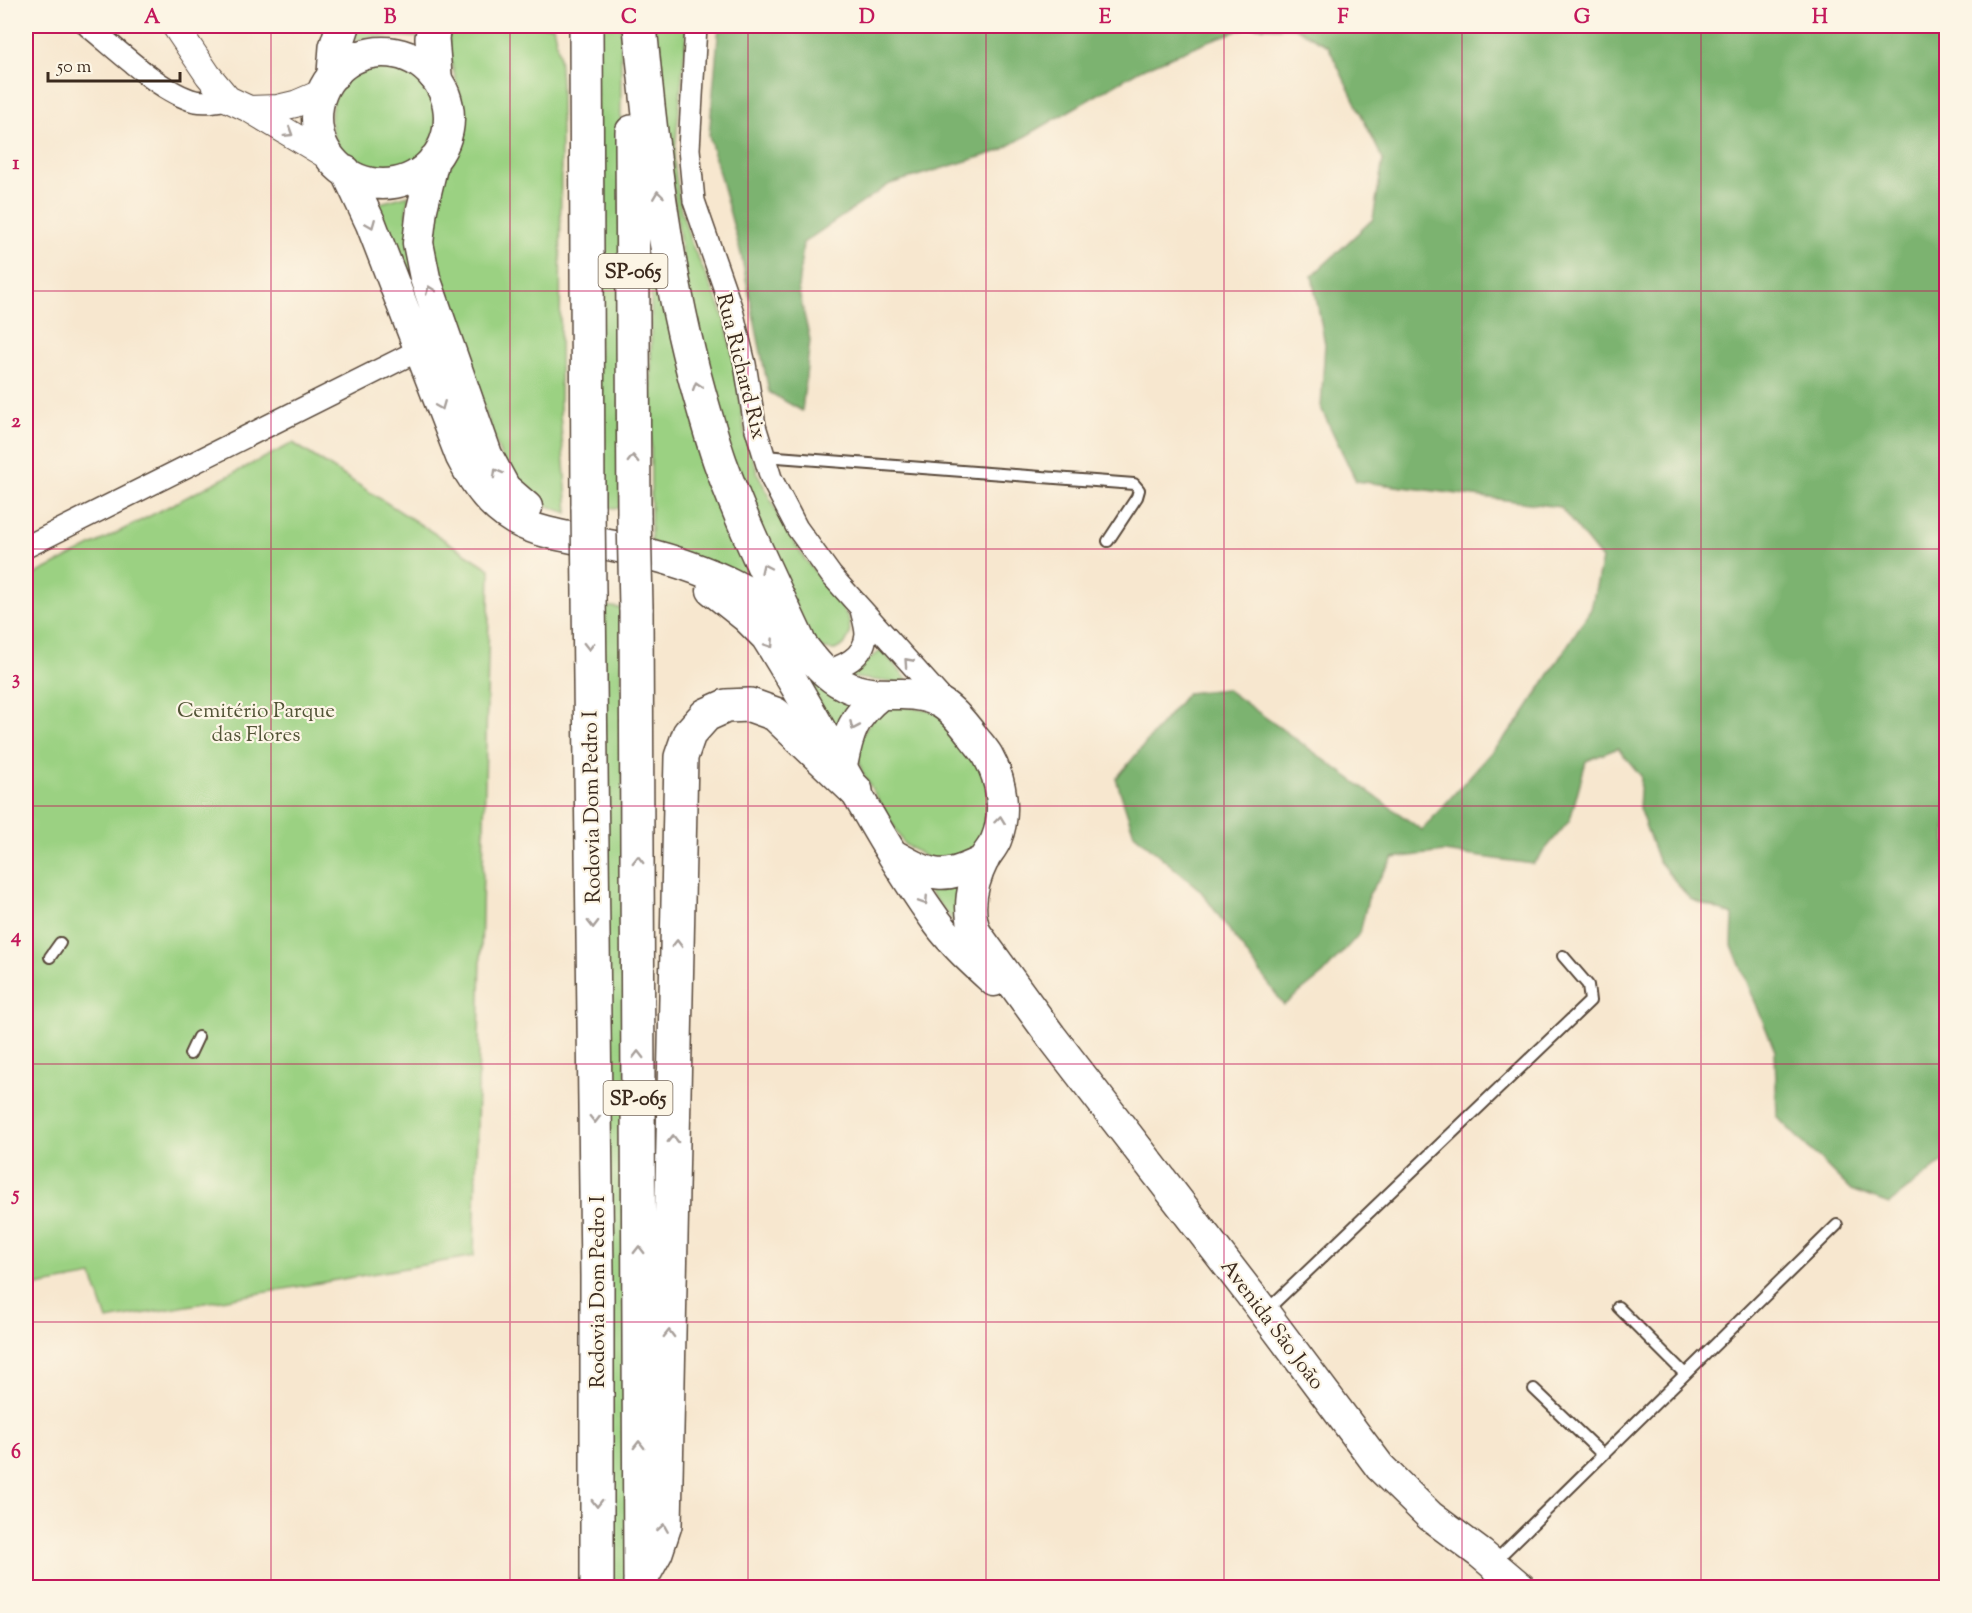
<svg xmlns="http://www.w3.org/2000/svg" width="1972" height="1613" viewBox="0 0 1972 1613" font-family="'Sorts Mill Goudy',serif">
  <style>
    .green { fill: #9bd182; stroke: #6b7e50; stroke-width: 1.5 }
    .forest { fill: #7cb370; stroke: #5c6e47; stroke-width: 1.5 }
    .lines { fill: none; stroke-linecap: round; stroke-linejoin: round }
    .service-casing { stroke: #574639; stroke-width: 14 }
    .minor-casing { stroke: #574639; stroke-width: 24 }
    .tertiary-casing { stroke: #574639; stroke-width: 28 }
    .secondary-casing { stroke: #574639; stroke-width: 33 }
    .motorway-casing { stroke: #574639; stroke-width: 36 }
    .service { stroke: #fff; stroke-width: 10 }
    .minor { stroke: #fff; stroke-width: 21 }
    .tertiary { stroke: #fff; stroke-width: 26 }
    .secondary { stroke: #fff; stroke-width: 30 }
    .motorway { stroke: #fff; stroke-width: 33 }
    .motorway-bridge-casing { stroke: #574639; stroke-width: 36; stroke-linecap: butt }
    .motorway-bridge { stroke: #fff; stroke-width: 33 }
    .oneway { stroke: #a79f9a }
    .grid { fill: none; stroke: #c2185b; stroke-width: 1.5; stroke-opacity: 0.55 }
    .labels { text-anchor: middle; stroke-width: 4.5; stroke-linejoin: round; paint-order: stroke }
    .shield { fill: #fcf5e5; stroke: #75675a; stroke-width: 1.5 }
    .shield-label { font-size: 20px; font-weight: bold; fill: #3b2a1e }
    .street-label { font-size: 21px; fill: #3b2a1e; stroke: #fcf5e5 }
    .park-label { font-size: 21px; fill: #535437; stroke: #fcf5e5 }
    .neatline { fill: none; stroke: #c2185b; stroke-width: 2 }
    .grid-label { font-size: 20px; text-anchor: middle; font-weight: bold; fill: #c2185b }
  </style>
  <rect width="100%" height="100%" fill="#fcf5e5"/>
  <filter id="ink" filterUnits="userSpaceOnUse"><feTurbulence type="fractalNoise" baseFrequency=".0167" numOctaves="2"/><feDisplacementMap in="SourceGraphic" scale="12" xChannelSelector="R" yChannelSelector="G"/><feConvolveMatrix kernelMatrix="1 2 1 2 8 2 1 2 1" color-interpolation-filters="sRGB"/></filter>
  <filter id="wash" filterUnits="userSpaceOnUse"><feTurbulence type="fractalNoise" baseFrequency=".008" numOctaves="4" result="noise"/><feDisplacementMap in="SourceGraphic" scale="24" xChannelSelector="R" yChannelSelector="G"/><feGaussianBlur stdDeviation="1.35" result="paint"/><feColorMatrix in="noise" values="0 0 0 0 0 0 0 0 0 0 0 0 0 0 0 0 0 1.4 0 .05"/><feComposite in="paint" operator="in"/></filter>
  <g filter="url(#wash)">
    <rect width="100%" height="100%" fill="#f7e7cf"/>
    <path class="green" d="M354,26H420L418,37L374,36L354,41Z
      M447,26H553L559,54L561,84L560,414L568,513C537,504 530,497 507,474L438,276L432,238L443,179L459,150L463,130L464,109L452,66Z
      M596,26H621L620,508L600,507Z
      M652,26H687L674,161L681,210L691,243L720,306L727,329L736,374L745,434L758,474L780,519L802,555L842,607L849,619L850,634L844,645L835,650L823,649L814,643L752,519L695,355Z
      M331 118a53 53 0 1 1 106 0a53 53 0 1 1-106 0Z
      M409,195L406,214L482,465L373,205Z
      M651,218L762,588L651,542Z
      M293,443L490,569L474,1256L107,1320L92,1276L26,1288V579Z
      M743,598L853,703L839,744Z
      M602,606L621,608L632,1588L607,1587Z
      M882,650L911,684L845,677Z
      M894,705L937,712L989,780L988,825L976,849L961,858L934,862L904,844L862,772L858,757L859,741L873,716Z
      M965,880L1023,1003L924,886Z"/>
    <path class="forest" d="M719,26H1946V1161L1937,1166L1889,1204L1851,1190L1777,1117L1775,1051L1732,945L1733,915L1690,899L1658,860L1639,808L1641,776L1618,748L1586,761L1570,820L1533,864L1444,852L1393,858L1369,894L1360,933L1323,974L1284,1005L1200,890L1134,834L1116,779L1187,693L1226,689L1422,830L1519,721L1591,609L1602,559L1560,507L1356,481L1321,408L1325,344L1312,276L1373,219L1383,160L1328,46L1295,28L1248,27L1203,43L1140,70L1000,151L890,184L803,243L798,288L810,340L802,411L769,392L741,254L709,136Z"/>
  </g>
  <g filter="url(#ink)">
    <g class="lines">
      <g class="service-casing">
        <path id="service" d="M764,456L1134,484L1139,490L1137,497L1108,541
          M50,957L60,943
          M190,1054L198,1037
          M1618,1307L1685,1374
          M1265,1312L1590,1001L1588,985L1563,956
          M1534,1389L1603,1455
          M1493,1563L1837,1225"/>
      </g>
      <g class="minor-casing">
        <path id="minor" d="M88,26C117,49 160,92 195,101C206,103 217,101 228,99
          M696,26L689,149L694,201L732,310L745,364L755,426L771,478L797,528L831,575L945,702
          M26,547L419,350
          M824,672C843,666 864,658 866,635C866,627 863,618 861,610"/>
      </g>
      <g class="tertiary-casing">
        <path id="tertiary" d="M175,26L208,75L228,99L249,109L329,157
          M249,109L278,108L295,104L323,92"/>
      </g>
      <g class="secondary-casing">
        <path id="secondary" d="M317 118a66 66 0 1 1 132 0a66 66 0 1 1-132 0Z
          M434,159L422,209L418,243L425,278L487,455L505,488L527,507
          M346,171L371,224L461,457C500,534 539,530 614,546C658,555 702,568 742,589C766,601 783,621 799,641C812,658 824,675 844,685C863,695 880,694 901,694C938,694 951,707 972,735C977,742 984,749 988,756C1002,781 1007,813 996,840C993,847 988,852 984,859C972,883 966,908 976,933L1051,1036L1264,1312L1380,1467L1430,1516L1481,1554L1521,1588
          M712,590L746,617L766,637C825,730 872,832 937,922C953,944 974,963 994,981
          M842,766C848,734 853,716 880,695
          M894,855C933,877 943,881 984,860"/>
      </g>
      <g class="motorway-casing">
        <path id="motorway" d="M434,26L432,38L435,75
          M586,26L588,508
          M640,26C652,155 667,285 704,410C709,427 714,445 720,462C742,523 771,582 798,640
          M334,73L336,47L343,26
          M632,132L634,517
          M589,595L597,1276V1588
          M636,608L640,1577
          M640,1581L656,1552L665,1525L681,757L689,734L706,715L726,706L750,705L775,714L856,791"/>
      </g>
      <use href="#service" class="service"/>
      <use href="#minor" class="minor"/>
      <use href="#tertiary" class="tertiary"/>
      <use href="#secondary" class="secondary"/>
      <use href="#motorway" class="motorway"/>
      <g class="motorway-bridge-casing">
        <path id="motorway-bridge" d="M588,508L589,595
          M634,517L636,608"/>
      </g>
      <use href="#motorway-bridge" class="motorway-bridge"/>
    </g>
    <defs><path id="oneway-chevron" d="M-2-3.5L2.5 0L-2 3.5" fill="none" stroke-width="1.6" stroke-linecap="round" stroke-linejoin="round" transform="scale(1.5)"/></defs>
    <g class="oneway">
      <use href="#oneway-chevron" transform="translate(289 133) rotate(32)"/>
      <use href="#oneway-chevron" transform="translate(658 195) rotate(-98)"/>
      <use href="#oneway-chevron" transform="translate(371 224) rotate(68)"/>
      <use href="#oneway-chevron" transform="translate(430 290) rotate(-110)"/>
      <use href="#oneway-chevron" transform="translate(697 386) rotate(-107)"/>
      <use href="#oneway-chevron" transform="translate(441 406) rotate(68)"/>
      <use href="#oneway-chevron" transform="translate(633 459) rotate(-90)"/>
      <use href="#oneway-chevron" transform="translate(497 473) rotate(-119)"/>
      <use href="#oneway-chevron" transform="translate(765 568) rotate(-115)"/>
      <use href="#oneway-chevron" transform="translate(770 644) rotate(56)"/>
      <use href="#oneway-chevron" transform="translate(589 646) rotate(89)"/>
      <use href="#oneway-chevron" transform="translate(908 662) rotate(-132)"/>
      <use href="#oneway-chevron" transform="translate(854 726) rotate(114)"/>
      <use href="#oneway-chevron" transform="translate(1000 820) rotate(-83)"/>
      <use href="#oneway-chevron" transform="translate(638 860) rotate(-90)"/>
      <use href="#oneway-chevron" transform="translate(924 901) rotate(57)"/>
      <use href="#oneway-chevron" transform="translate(593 924) rotate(89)"/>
      <use href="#oneway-chevron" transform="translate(677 944) rotate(-89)"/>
      <use href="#oneway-chevron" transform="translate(638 1055) rotate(-90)"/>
      <use href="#oneway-chevron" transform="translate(595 1119) rotate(89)"/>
      <use href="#oneway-chevron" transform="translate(673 1139) rotate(-89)"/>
      <use href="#oneway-chevron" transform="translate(639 1250) rotate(-90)"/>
      <use href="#oneway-chevron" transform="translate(669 1334) rotate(-89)"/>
      <use href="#oneway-chevron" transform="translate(639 1445) rotate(-90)"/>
      <use href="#oneway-chevron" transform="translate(597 1503) rotate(90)"/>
      <use href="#oneway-chevron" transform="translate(663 1528) rotate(-81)"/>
    </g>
  </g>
  <path class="grid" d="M271,26V1588M510,26V1588M748,26V1588M986,26V1588M1224,26V1588M1462,26V1588M1701,26V1588M26,291H1946M26,549H1946M26,806H1946M26,1064H1946M26,1322H1946"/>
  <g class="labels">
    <g class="shield">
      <rect x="598.5" y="254" width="69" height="34" rx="4.5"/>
      <rect x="603.5" y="1081" width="69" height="34" rx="4.5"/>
    </g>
    <g class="shield-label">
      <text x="633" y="278">SP-065</text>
      <text x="638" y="1105">SP-065</text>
    </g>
    <g class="street-label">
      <text transform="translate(742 366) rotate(76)" y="7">Rua Richard Rix</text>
      <text transform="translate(591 807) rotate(-91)" y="7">Rodovia Dom Pedro I</text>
      <text transform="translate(597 1292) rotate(-90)" y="7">Rodovia Dom Pedro I</text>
      <text transform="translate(1273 1324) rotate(53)" y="7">Avenida São João</text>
    </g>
    <g class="park-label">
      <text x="256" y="717">Cemitério Parque<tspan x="256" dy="24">das Flores</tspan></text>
    </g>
  </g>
  <rect width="1972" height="1613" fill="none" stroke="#fcf5e5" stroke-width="66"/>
  <path d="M48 72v9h132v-9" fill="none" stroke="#3b2a1e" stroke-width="3"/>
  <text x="57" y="72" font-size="18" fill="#3b2a1e" stroke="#fcf5e5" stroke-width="4.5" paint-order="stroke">50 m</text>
  <rect x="33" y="33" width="1906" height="1547" class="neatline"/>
  <g class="grid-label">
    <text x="152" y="23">A</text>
    <text x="390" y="23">B</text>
    <text x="629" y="23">C</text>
    <text x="867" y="23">D</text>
    <text x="1105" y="23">E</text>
    <text x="1343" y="23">F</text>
    <text x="1582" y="23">G</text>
    <text x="1820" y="23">H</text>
    <text x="16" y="169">1</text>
    <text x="16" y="427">2</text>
    <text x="16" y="684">3</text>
    <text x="16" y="942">4</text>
    <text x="16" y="1200">5</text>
    <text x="16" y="1458">6</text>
  </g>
</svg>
